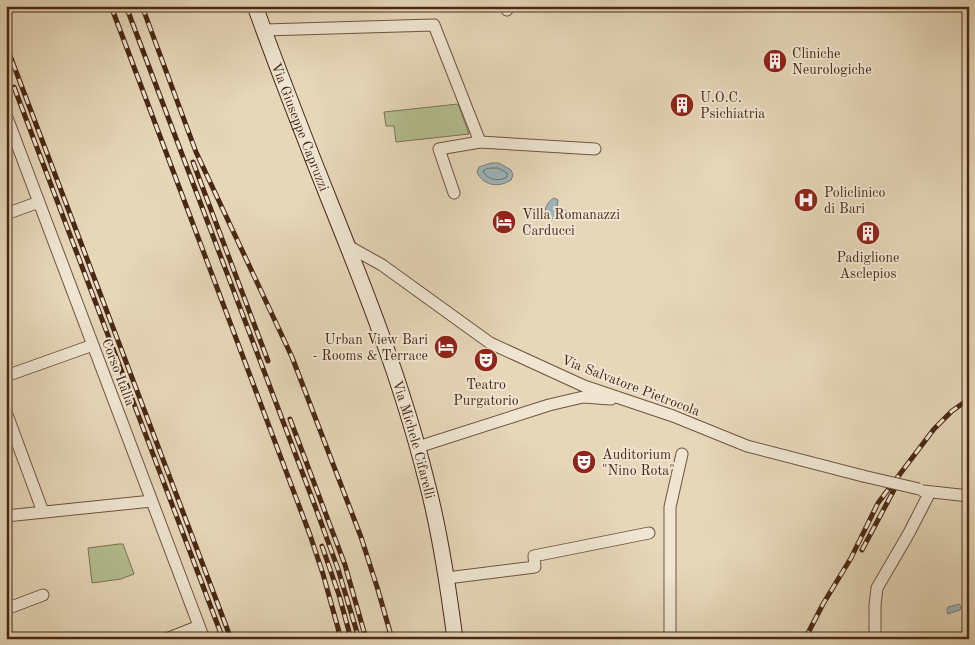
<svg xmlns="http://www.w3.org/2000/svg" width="975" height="645" viewBox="0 0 975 645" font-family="'Old Standard TT',serif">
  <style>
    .green { fill: #b3be90; stroke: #7e7352 }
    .water { fill: #9db6bb; stroke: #7b7d78 }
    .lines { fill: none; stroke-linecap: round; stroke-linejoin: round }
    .shore { stroke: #736f68; stroke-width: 1 }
    .street-casing { stroke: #70543d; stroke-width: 13 }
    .secondary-casing { stroke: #492814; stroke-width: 17 }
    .street { stroke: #efe5d2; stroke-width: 11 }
    .secondary { stroke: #efe5d2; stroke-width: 15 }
    .rail-casing { stroke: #492814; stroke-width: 5 }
    .rail { stroke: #efe5d2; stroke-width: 3; stroke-dasharray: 9; stroke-linecap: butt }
    .street-bridge-casing { stroke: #70543d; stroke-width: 13; stroke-linecap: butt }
    .street-bridge { stroke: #efe5d2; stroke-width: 11 }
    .labels { text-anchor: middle; stroke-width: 4; stroke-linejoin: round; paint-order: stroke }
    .poi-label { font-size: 14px; fill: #492814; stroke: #efe5d2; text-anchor: start }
    .street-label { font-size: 14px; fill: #492814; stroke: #efe5d2 }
  </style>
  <rect width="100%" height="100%" fill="#e6d7b9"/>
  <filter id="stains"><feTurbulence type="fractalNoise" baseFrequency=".004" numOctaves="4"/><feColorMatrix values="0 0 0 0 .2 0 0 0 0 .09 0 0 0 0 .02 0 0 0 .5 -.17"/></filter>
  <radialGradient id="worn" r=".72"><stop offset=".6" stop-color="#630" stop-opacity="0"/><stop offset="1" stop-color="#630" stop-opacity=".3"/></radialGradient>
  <path class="green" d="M458,104L469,134L396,142L394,126H386L384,112Z
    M119,544H123L134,574L121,579L92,583L88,548Z"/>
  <path class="water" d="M491,163H499L511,170L513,175L511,180C499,188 483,186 477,172L479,167Z
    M554,198L558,200L557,207L570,212L569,217L559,216L551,219L545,216C544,209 548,201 554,198Z
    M959,604L961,606L960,610L948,614L947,610L948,607Z"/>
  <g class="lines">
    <path class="shore" d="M491,168H498L507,173V177C499,182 487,180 483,171L486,169Z"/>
    <g class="street-casing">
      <path id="street" d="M506,6L507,10
        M264,30L434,25L480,142
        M6,115L204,639
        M454,193L439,149L480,142L595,149
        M6,214L39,202
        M348,246L382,265L490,343L584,386L673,416L747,446L863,476
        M6,376L93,345
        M6,412L43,512
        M418,447L549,405L583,397L611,399
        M923,491L969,496
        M6,516L152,501
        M447,578L535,567L534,556L649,533
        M6,609L43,595
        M166,639L199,626
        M670,639V507L682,454
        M875,639V605L877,588L909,533L930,492"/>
    </g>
    <g class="secondary-casing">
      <g id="secondary">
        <path id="s1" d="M255,6C278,70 303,134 328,197C365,289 402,382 426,479C440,531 448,585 455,639"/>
      </g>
    </g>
    <use href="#street" class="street"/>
    <use href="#secondary" class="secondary"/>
    <g class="rail-casing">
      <path id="rail" d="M111,6L310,535L323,574L341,639
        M126,6L315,506L338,569L359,639
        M142,6L196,152L292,357L361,537L378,590L392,639
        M6,45L231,639
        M14,87L223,639
        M193,162L268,361
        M290,419L345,565L366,639
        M322,546L339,595L351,639
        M862,550L895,488
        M805,639L823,604L851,558L878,503L934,429L952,411L969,399"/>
    </g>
    <use href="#rail" class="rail"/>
    <g class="street-bridge-casing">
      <path id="street-bridge" d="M863,476L919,489"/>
    </g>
    <use href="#street-bridge" class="street-bridge"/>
  </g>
  <defs>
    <g id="building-disc" transform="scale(1.25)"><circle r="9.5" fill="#8f2418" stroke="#efe5d2"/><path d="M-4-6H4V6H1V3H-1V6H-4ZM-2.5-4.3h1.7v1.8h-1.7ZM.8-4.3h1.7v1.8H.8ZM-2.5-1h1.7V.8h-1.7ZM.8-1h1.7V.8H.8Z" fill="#fff"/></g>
    <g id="hospital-disc" transform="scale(1.25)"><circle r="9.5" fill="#8f2418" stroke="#efe5d2"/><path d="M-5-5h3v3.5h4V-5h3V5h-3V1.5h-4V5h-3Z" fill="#fff"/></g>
    <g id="hotel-disc" transform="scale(1.25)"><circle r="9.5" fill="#8f2418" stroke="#efe5d2"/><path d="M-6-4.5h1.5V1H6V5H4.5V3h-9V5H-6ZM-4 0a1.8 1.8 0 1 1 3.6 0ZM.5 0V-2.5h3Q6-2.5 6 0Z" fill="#fff"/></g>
    <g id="theatre-disc" transform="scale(1.25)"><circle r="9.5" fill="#8f2418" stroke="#efe5d2"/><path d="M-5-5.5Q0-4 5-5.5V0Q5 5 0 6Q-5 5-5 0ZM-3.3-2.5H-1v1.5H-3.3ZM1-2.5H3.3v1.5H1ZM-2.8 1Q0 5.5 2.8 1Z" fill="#fff"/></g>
  </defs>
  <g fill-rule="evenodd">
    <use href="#building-disc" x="775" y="61"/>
    <use href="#building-disc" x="682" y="105"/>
    <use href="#hospital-disc" x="806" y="200"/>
    <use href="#hotel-disc" x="504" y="222"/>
    <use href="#building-disc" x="868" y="233"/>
    <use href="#hotel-disc" x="446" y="347"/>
    <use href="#theatre-disc" x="486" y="360"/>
    <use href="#theatre-disc" x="584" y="462"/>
  </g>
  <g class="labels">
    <g class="poi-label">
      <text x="792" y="58">Cliniche<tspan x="792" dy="16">Neurologiche</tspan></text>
      <text x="700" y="102">U.O.C.<tspan x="700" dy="16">Psichiatria</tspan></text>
      <text x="824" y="197">Policlinico<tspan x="824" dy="16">di Bari</tspan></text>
      <text x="522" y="219">Villa Romanazzi<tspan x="522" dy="16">Carducci</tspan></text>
      <text x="868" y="262" text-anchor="middle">Padiglione<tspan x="868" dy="16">Asclepios</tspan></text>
      <text x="428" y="344" text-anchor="end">Urban View Bari<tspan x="428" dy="16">- Rooms &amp; Terrace</tspan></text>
      <text x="486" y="389" text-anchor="middle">Teatro<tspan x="486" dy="16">Purgatorio</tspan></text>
      <text x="602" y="459">Auditorium<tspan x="602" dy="16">"Nino Rota"</tspan></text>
    </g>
    <g class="street-label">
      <text dy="5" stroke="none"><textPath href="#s1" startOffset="129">Via Giuseppe Capruzzi</textPath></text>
      <text transform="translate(119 372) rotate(69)" y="5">Corso Italia</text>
      <text transform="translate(631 385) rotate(21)" y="5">Via Salvatore Pietrocola</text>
      <text dy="5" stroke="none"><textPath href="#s1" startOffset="462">Via Michele Cifarelli</textPath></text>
    </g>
  </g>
  <rect width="975" height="645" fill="none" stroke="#e6d7b9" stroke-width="25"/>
  <rect x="8" y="8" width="960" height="630" fill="none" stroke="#492814" stroke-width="2.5"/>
  <rect x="12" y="12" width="950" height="620" fill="none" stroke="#492814"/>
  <rect width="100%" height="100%" filter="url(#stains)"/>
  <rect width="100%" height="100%" fill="url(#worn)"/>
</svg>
